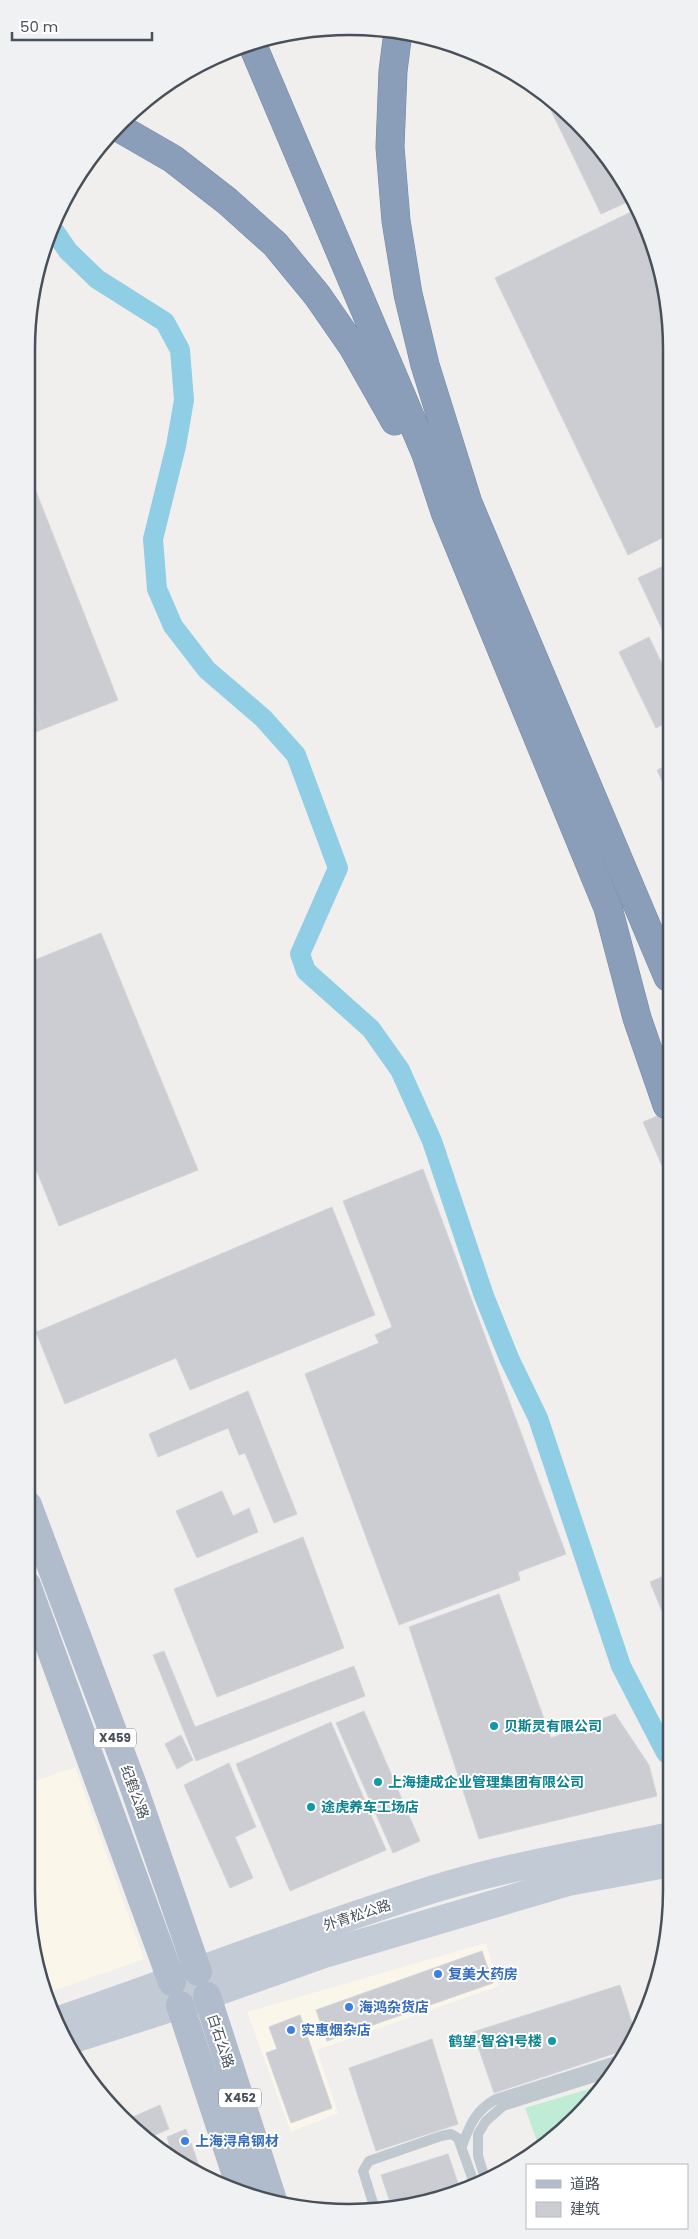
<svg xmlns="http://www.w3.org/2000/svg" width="698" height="2239" viewBox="0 0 698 2239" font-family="Poppins,'Noto Sans SC',sans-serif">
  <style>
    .commercial { fill: #faf6e9 }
    .green { fill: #c0ebd4 }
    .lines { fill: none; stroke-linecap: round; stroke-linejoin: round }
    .canal { stroke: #90cee5; stroke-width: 20 }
    .building { fill: #cccdd3; stroke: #d3d4d9 }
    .motorway-casing { stroke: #7589a5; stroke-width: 29 }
    .service { stroke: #c0c8cf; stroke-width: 10 }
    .secondary { stroke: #c2cad6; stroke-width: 28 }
    .primary { stroke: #b0bccb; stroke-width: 28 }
    .motorway { stroke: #8a9eba; stroke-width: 28 }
    .culture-dot { fill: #0f9aa8; stroke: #fff; stroke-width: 2 }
    .shop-dot { fill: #3f7fe0; stroke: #fff; stroke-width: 2 }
    .labels { text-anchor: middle; stroke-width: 4; stroke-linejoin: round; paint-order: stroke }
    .shield { fill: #fff; stroke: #7f848c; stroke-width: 1 }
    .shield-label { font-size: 12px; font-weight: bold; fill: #48505a }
    .culture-label { font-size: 14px; font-weight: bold; fill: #0d838f; stroke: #fff; text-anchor: start }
    .street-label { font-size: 14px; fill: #48505a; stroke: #fff }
    .shop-label { font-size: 14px; font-weight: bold; fill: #366cbe; stroke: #fff; text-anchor: start }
    .rim { fill: none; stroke: #48505a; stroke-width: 2.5 }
  </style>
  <rect width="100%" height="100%" fill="#f1efee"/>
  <path class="commercial" d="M75,1767L144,1959L47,1993L26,1890L27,1784Z
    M486,1943L499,1986L317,2050L338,2113L291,2132L247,2012Z"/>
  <path class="green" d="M602,2085L533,2153L538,2144L525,2108Z"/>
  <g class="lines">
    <path class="canal" d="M55,232L68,251L97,279L165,322L180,350L184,400L176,446L153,539L157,589L173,626L207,670L263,718L296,755L338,868L300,954L306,971L371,1029L400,1070L432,1141L484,1296L509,1358L538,1418L621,1666L666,1753"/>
  </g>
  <path class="building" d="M545,98L591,136L634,199L601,214Z
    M639,208L669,307L668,535L628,555L495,278Z
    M32,481L118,700L43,729L31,697Z
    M668,564V642L638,578Z
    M649,637L668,676V722L656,728L619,652Z
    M31,697L43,729L31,734Z
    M668,765V794L657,770Z
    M101,933L198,1170L59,1226L29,1152L30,962Z
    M667,1112V1174L666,1175L643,1122Z
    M423,1169L566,1554L518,1572L520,1580L399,1625L305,1374L379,1343L375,1335L392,1327L343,1201Z
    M332,1207L375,1315L190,1390L176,1358L65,1404L36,1332Z
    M248,1391L297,1514L274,1523L245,1453L239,1455L228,1428L158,1457L149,1434Z
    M222,1491L233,1516L249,1508L258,1532L197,1558L176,1511Z
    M303,1537L344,1648L217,1697L174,1589Z
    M666,1575V1621L650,1582Z
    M499,1594L551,1738L615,1714L649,1765L657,1796L479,1839L409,1627Z
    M164,1651L195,1727L354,1666L365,1696L196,1761L153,1655Z
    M364,1711L420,1841L393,1853L336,1723Z
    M331,1722L386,1850L290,1891L236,1764Z
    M181,1735L193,1760L177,1769L165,1744Z
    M229,1763L256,1827L235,1837L253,1878L230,1888L184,1785Z
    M482,1951L493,1983L327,2041L316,2010Z
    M620,1985L634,2029L625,2050L494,2093L473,2032Z
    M300,2015L332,2108L291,2123L266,2053L277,2049L269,2027Z
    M432,2039L458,2124L376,2151L349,2068Z
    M160,2105L169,2129L150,2137L128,2119Z
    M186,2129L203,2177L172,2154L167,2137Z
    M448,2154L460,2189L432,2202L391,2205L381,2175Z"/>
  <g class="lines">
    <g class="motorway-casing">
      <path id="motorway" d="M398,32L393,71L390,147L396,221L408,294L425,365L468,503L668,977
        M253,46L426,454L445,512L608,908L637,1018L667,1105
        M121,129L173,159L227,201L275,244L317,295L353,347L395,421"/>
    </g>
    <path class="service" d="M462,2146C470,2124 476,2110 496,2099L622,2059
      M485,2178L478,2156V2134L486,2121L503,2106L617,2070
      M374,2206L363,2171L369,2161L441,2136L451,2134L458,2138L474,2183"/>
    <path class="secondary" d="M56,2021C182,1978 306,1929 434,1889C509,1866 589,1853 666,1837
      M68,2041L180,2005L324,1954L568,1882L666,1864"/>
    <path class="primary" d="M28,1505L133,1785L198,1972
      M27,1585L172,1982
      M207,1996L273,2200
      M180,2005L241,2190"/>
    <use href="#motorway" class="motorway"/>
  </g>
  <g class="culture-dot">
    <circle cx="494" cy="1726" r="5"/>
    <circle cx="378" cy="1782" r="5"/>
    <circle cx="311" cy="1807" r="5"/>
    <circle cx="552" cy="2041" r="5"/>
  </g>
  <g class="shop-dot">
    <circle cx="438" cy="1974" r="5"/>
    <circle cx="349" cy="2007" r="5"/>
    <circle cx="291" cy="2030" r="5"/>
    <circle cx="185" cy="2141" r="5"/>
  </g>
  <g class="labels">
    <g class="shield">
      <rect x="94" y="1728.5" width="42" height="19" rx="4"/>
      <rect x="219" y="2088.5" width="42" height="19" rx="4"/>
    </g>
    <g class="shield-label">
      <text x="115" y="1742">X459</text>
      <text x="240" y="2102">X452</text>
    </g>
    <g class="culture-label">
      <text x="504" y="1731">贝斯灵有限公司</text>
      <text x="388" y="1787">上海捷成企业管理集团有限公司</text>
      <text x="321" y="1812">途虎养车工场店</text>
      <text x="542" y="2046" text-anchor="end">鹤望·智谷1号楼</text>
    </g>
    <g class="street-label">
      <text transform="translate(135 1792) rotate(70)" y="5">纪鹤公路</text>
      <text transform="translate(357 1915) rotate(-18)" y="5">外青松公路</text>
      <text transform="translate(221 2041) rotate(72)" y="5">白石公路</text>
    </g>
    <g class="shop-label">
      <text x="448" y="1979">复美大药房</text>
      <text x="359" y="2012">海鸿杂货店</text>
      <text x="301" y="2035">实惠烟杂店</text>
      <text x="195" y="2146">上海浔帛钢材</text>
    </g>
  </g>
  <path d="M0 0H698V2239H0ZM349 35H349A314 314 0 0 1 663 349V1890A314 314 0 0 1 349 2204H349A314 314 0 0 1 35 1890V349A314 314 0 0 1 349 35Z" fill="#f0f1f2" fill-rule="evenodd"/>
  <path class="rim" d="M349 35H349A314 314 0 0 1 663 349V1890A314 314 0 0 1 349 2204H349A314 314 0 0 1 35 1890V349A314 314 0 0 1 349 35Z"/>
  <rect x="526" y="2164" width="162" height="65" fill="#ffffff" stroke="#b6b9bd"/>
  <rect x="536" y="2180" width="25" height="8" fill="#b0bccb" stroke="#b6b9bd"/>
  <text x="570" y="2189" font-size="15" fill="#48505a">道路</text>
  <rect x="536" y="2202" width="25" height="15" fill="#cccdd3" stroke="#b6b9bd"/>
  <text x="570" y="2214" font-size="15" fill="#48505a">建筑</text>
  <path d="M12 32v8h140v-8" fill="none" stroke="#48505a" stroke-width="2.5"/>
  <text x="20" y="32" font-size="15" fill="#48505a" stroke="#ffffff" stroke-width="4" paint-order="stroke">50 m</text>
</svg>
